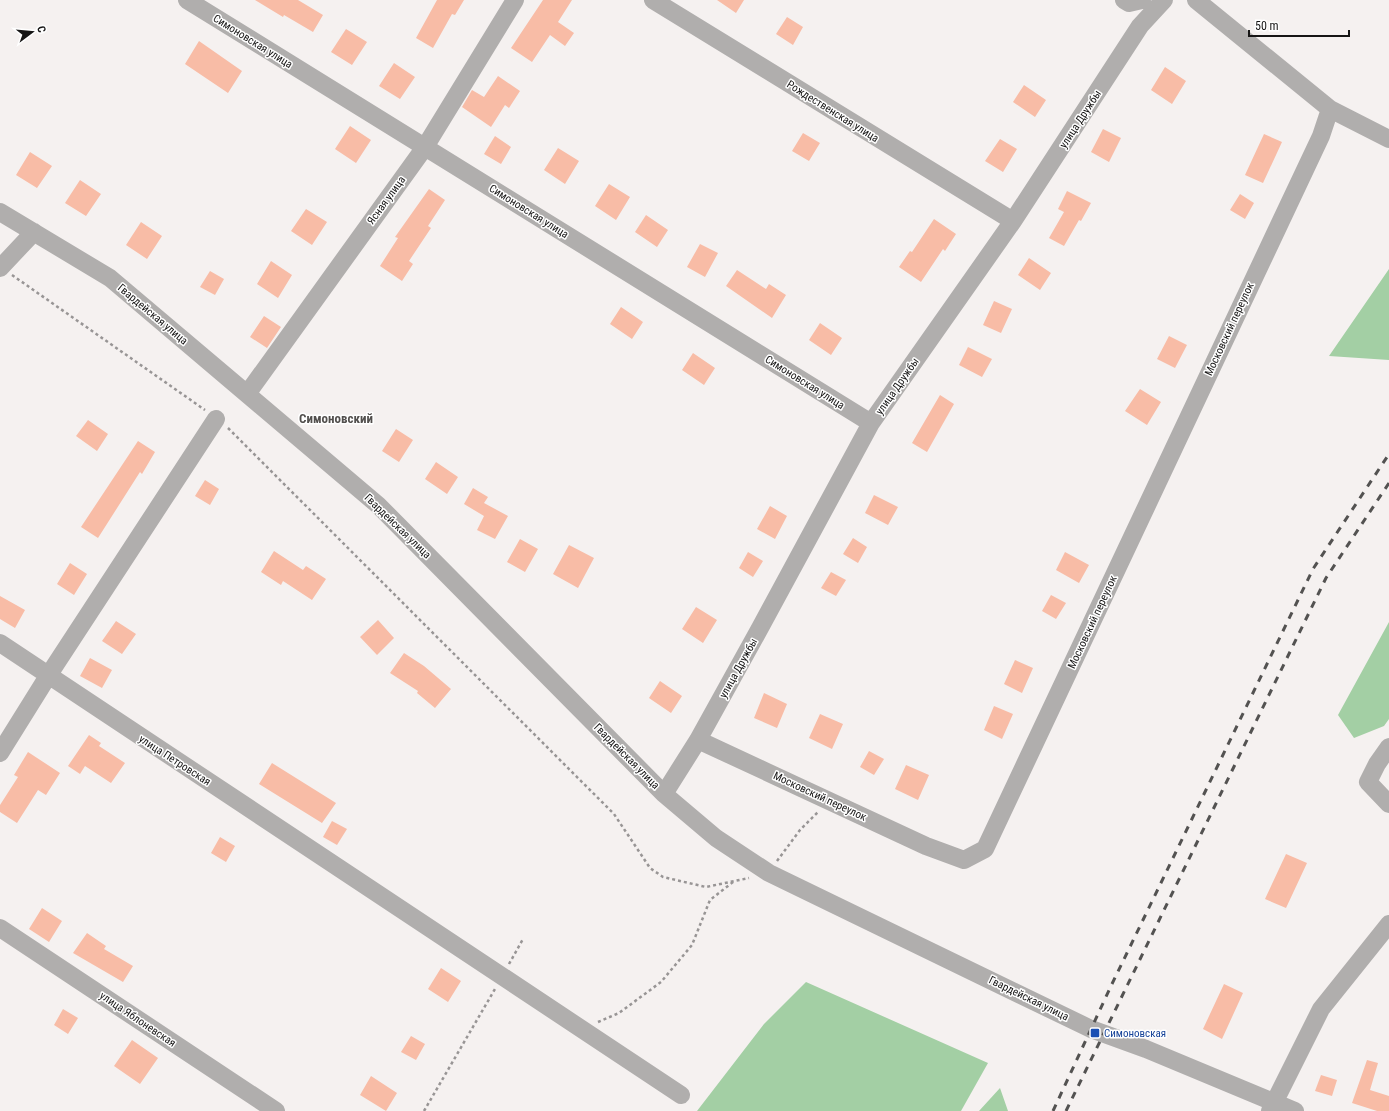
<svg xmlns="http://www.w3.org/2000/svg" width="1389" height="1111" viewBox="0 0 1389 1111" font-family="'Roboto Condensed',sans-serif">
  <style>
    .green { fill: #a3cfa4 }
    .building { fill: #f8bca6 }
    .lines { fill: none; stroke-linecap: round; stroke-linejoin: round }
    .path { stroke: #989595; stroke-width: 2.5; stroke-dasharray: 3 3; stroke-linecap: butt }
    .minor { stroke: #b0aead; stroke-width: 18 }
    .rail { stroke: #535251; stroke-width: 3; stroke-dasharray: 7 7; stroke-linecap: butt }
    .transit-dot { fill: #1a4fb4; stroke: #fff; stroke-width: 1.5 }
    .labels { text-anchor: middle; stroke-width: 3; stroke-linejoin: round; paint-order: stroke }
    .street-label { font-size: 11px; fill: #161515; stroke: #fff }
    .transit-label { font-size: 11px; fill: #164399; stroke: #fff; text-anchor: start }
    .quarter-label { font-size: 13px; font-weight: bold; fill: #524f4d; stroke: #fff }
  </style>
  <rect width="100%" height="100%" fill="#f5f1f0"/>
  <path class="green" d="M1389,269V360L1329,356Z
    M1389,622V719L1384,726L1354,738L1338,715Z
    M806,982L988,1063L961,1111H697L764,1024Z
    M1000,1088L1008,1111H979Z"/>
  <path class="building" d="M255,0H298L323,15L313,32L284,15L283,17Z
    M437,0H464L455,15L452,14L433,48L416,38Z
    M543,0H572L558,22L574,33L565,46L550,35L532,62L511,48Z
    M717,0H744L736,13Z
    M787,17L803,27L793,45L776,34Z
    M346,29L367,42L352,65L331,52Z
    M199,41L242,71L228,93L185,64Z
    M394,63L415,77L400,99L379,86Z
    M1165,67L1186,81L1172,104L1151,90Z
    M498,76L520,91L509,108L505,105L491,127L462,107L472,90L484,97Z
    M1024,85L1046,100L1035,117L1013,102Z
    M350,126L371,140L356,163L335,149Z
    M1103,129L1121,138L1109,162L1091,152Z
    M803,133L820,143L809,161L792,151Z
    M1264,134L1282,142L1263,183L1245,175Z
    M495,136L511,147L501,164L484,154Z
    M1000,139L1017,149L1003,172L985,161Z
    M558,148L579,161L565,184L544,170Z
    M30,152L52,166L37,188L16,175Z
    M80,180L101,194L86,216L65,203Z
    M609,184L630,197L616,220L595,206Z
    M429,189L445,200L428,226L431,228L409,261L413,264L402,281L380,266L398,238L395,237Z
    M1067,191L1091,203L1081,221L1079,220L1064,246L1049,238L1064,212L1058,209Z
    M1240,194L1254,203L1245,219L1230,210Z
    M306,209L327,222L312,245L291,231Z
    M646,215L668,230L657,247L635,232Z
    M934,219L956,234L945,251L943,249L921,282L899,267L910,251L912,252Z
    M141,222L162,236L147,259L126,245Z
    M700,244L718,253L705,277L687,267Z
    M1029,258L1051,273L1040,290L1018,275Z
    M271,261L292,275L278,298L257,284Z
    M737,270L766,289L769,284L786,295L772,318L726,286Z
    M210,271L224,279L215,295L200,287Z
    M994,301L1012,309L1001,333L983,325Z
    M621,307L643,322L632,339L610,324Z
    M264,316L281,327L267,348L250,337Z
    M820,323L842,338L831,355L809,340Z
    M1169,336L1187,345L1175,368L1157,359Z
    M968,347L992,359L982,377L959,365Z
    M693,353L715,368L704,385L682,370Z
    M1140,389L1161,402L1147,425L1125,411Z
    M940,395L954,404L927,452L912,443Z
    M88,420L108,434L97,451L76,436Z
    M396,429L413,440L399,462L382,451Z
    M138,441L155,452L142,474L140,472L98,538L81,527Z
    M436,462L458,477L447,494L425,479Z
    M205,480L219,489L210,505L195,496Z
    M473,488L488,497L484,503L508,516L495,539L477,530L484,516L464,504Z
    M874,495L898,507L888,525L865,513Z
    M770,506L787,516L775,539L757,529Z
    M853,538L867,547L858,563L843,554Z
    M520,539L538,549L525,572L507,562Z
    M569,545L594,558L578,588L553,574Z
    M274,551L303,570L306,566L326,579L312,600L283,581L281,585L261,572Z
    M748,552L763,561L753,577L739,568Z
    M1065,552L1089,565L1079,583L1056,570Z
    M70,563L87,574L74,595L57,584Z
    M831,572L846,580L836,596L821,588Z
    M1051,595L1066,603L1056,619L1042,611Z
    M0,596L25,610L15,628L0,619Z
    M696,607L717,620L703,643L682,629Z
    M378,620L394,638L377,655L360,637Z
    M116,621L136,634L122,654L102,641Z
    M404,653L424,666L451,689L435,708L417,693L418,691L390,673Z
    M90,658L112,670L102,688L80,676Z
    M1015,660L1033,668L1022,693L1004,684Z
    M660,681L682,696L671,713L649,698Z
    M764,693L787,704L777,728L754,718Z
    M994,706L1013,714L1002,739L984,730Z
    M820,714L843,724L832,749L809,738Z
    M89,735L101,743L99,746L125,763L111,783L85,766L80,774L68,766Z
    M869,751L884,759L874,775L860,767Z
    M28,752L60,773L46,795L38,790L17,823L0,812V805L18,777L14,775Z
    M272,763L336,803L322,823L259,784Z
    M906,765L929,775L918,800L895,789Z
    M332,821L347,829L337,845L323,837Z
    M220,837L235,846L226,862L211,853Z
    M1286,854L1307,863L1286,908L1265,899Z
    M42,908L62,921L49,942L29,929Z
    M87,933L106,946L104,949L133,966L123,982L73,953Z
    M441,968L461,981L448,1002L428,989Z
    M1224,984L1243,993L1222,1039L1203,1029Z
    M63,1009L78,1018L68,1034L54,1025Z
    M411,1036L425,1044L416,1060L401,1052Z
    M132,1040L158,1058L140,1084L114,1066Z
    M1367,1060L1378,1063L1370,1090L1389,1096V1111H1377L1352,1103Z
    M1321,1075L1337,1080L1332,1096L1315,1091Z
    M371,1076L397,1093L386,1111L360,1095Z"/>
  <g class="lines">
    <path class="path" d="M12,275L205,410
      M228,428L614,814L650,868L663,877L706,887L749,878
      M777,861L800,830L819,811
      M509,964L523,939
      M598,1022L619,1013L661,982L692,945L710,900L733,882
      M424,1111L495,989"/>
    <path class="minor" d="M187,0L871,423
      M653,0L1013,221
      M1124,0L1129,3L1142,0
      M1196,0L1330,109L1389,139
      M0,212L110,278L378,505L664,794L716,838L769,873L1091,1029L1146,1049L1295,1111
      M0,268L34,232
      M247,394L425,147L515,0
      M0,643L681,1095
      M698,740L926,846L964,860L985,849L1321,136L1330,109
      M1389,747L1377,764L1368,782L1389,804
      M0,753L48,676L216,419
      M664,794L698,740L760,628L871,423L1013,221L1140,26L1164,0
      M0,928L276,1111
      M1270,1111L1321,1009L1389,924"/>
    <path class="rail" d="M1053,1111L1111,986L1313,569L1389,454
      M1066,1111L1326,578L1389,483"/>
  </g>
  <rect class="transit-dot" x="1090" y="1028" width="10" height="10" rx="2"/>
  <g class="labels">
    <g class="street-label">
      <text transform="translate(253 41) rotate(32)" y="4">Симоновская улица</text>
      <text transform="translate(833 111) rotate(32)" y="4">Рождественская улица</text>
      <text transform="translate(1080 119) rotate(-57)" y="4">улица Дружбы</text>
      <text transform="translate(386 200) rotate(-54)" y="4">Ясная улица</text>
      <text transform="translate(529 211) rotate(32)" y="4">Симоновская улица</text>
      <text transform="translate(153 314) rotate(40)" y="4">Гвардейская улица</text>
      <text transform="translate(1229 329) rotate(-65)" y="4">Московский переулок</text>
      <text transform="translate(805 382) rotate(32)" y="4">Симоновская улица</text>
      <text transform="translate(897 386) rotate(-55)" y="4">улица Дружбы</text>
      <text transform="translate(398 526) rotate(44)" y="4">Гвардейская улица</text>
      <text transform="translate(1092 622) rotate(-65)" y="4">Московский переулок</text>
      <text transform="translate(738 668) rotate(-61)" y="4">улица Дружбы</text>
      <text transform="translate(627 756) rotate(45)" y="4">Гвардейская улица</text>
      <text transform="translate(175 760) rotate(33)" y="4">улица Петровская</text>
      <text transform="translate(820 796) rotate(25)" y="4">Московский переулок</text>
      <text transform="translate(1029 998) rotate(26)" y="4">Гвардейская улица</text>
      <text transform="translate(138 1019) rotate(34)" y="4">улица Яблоневская</text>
    </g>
    <g class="transit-label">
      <text x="1104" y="1037">Симоновская</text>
    </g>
    <g class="quarter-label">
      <text x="336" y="423">Симоновский</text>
    </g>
  </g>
  <g transform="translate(32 32) rotate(74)" stroke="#ffffff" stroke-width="3" paint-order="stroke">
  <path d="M0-3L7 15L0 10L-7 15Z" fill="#161515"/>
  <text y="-6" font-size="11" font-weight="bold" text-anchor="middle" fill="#161515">С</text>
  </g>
  <path d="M1249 30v6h100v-6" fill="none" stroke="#161515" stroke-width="2"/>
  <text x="1255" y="30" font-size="12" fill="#161515" stroke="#ffffff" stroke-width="3" paint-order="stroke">50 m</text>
</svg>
